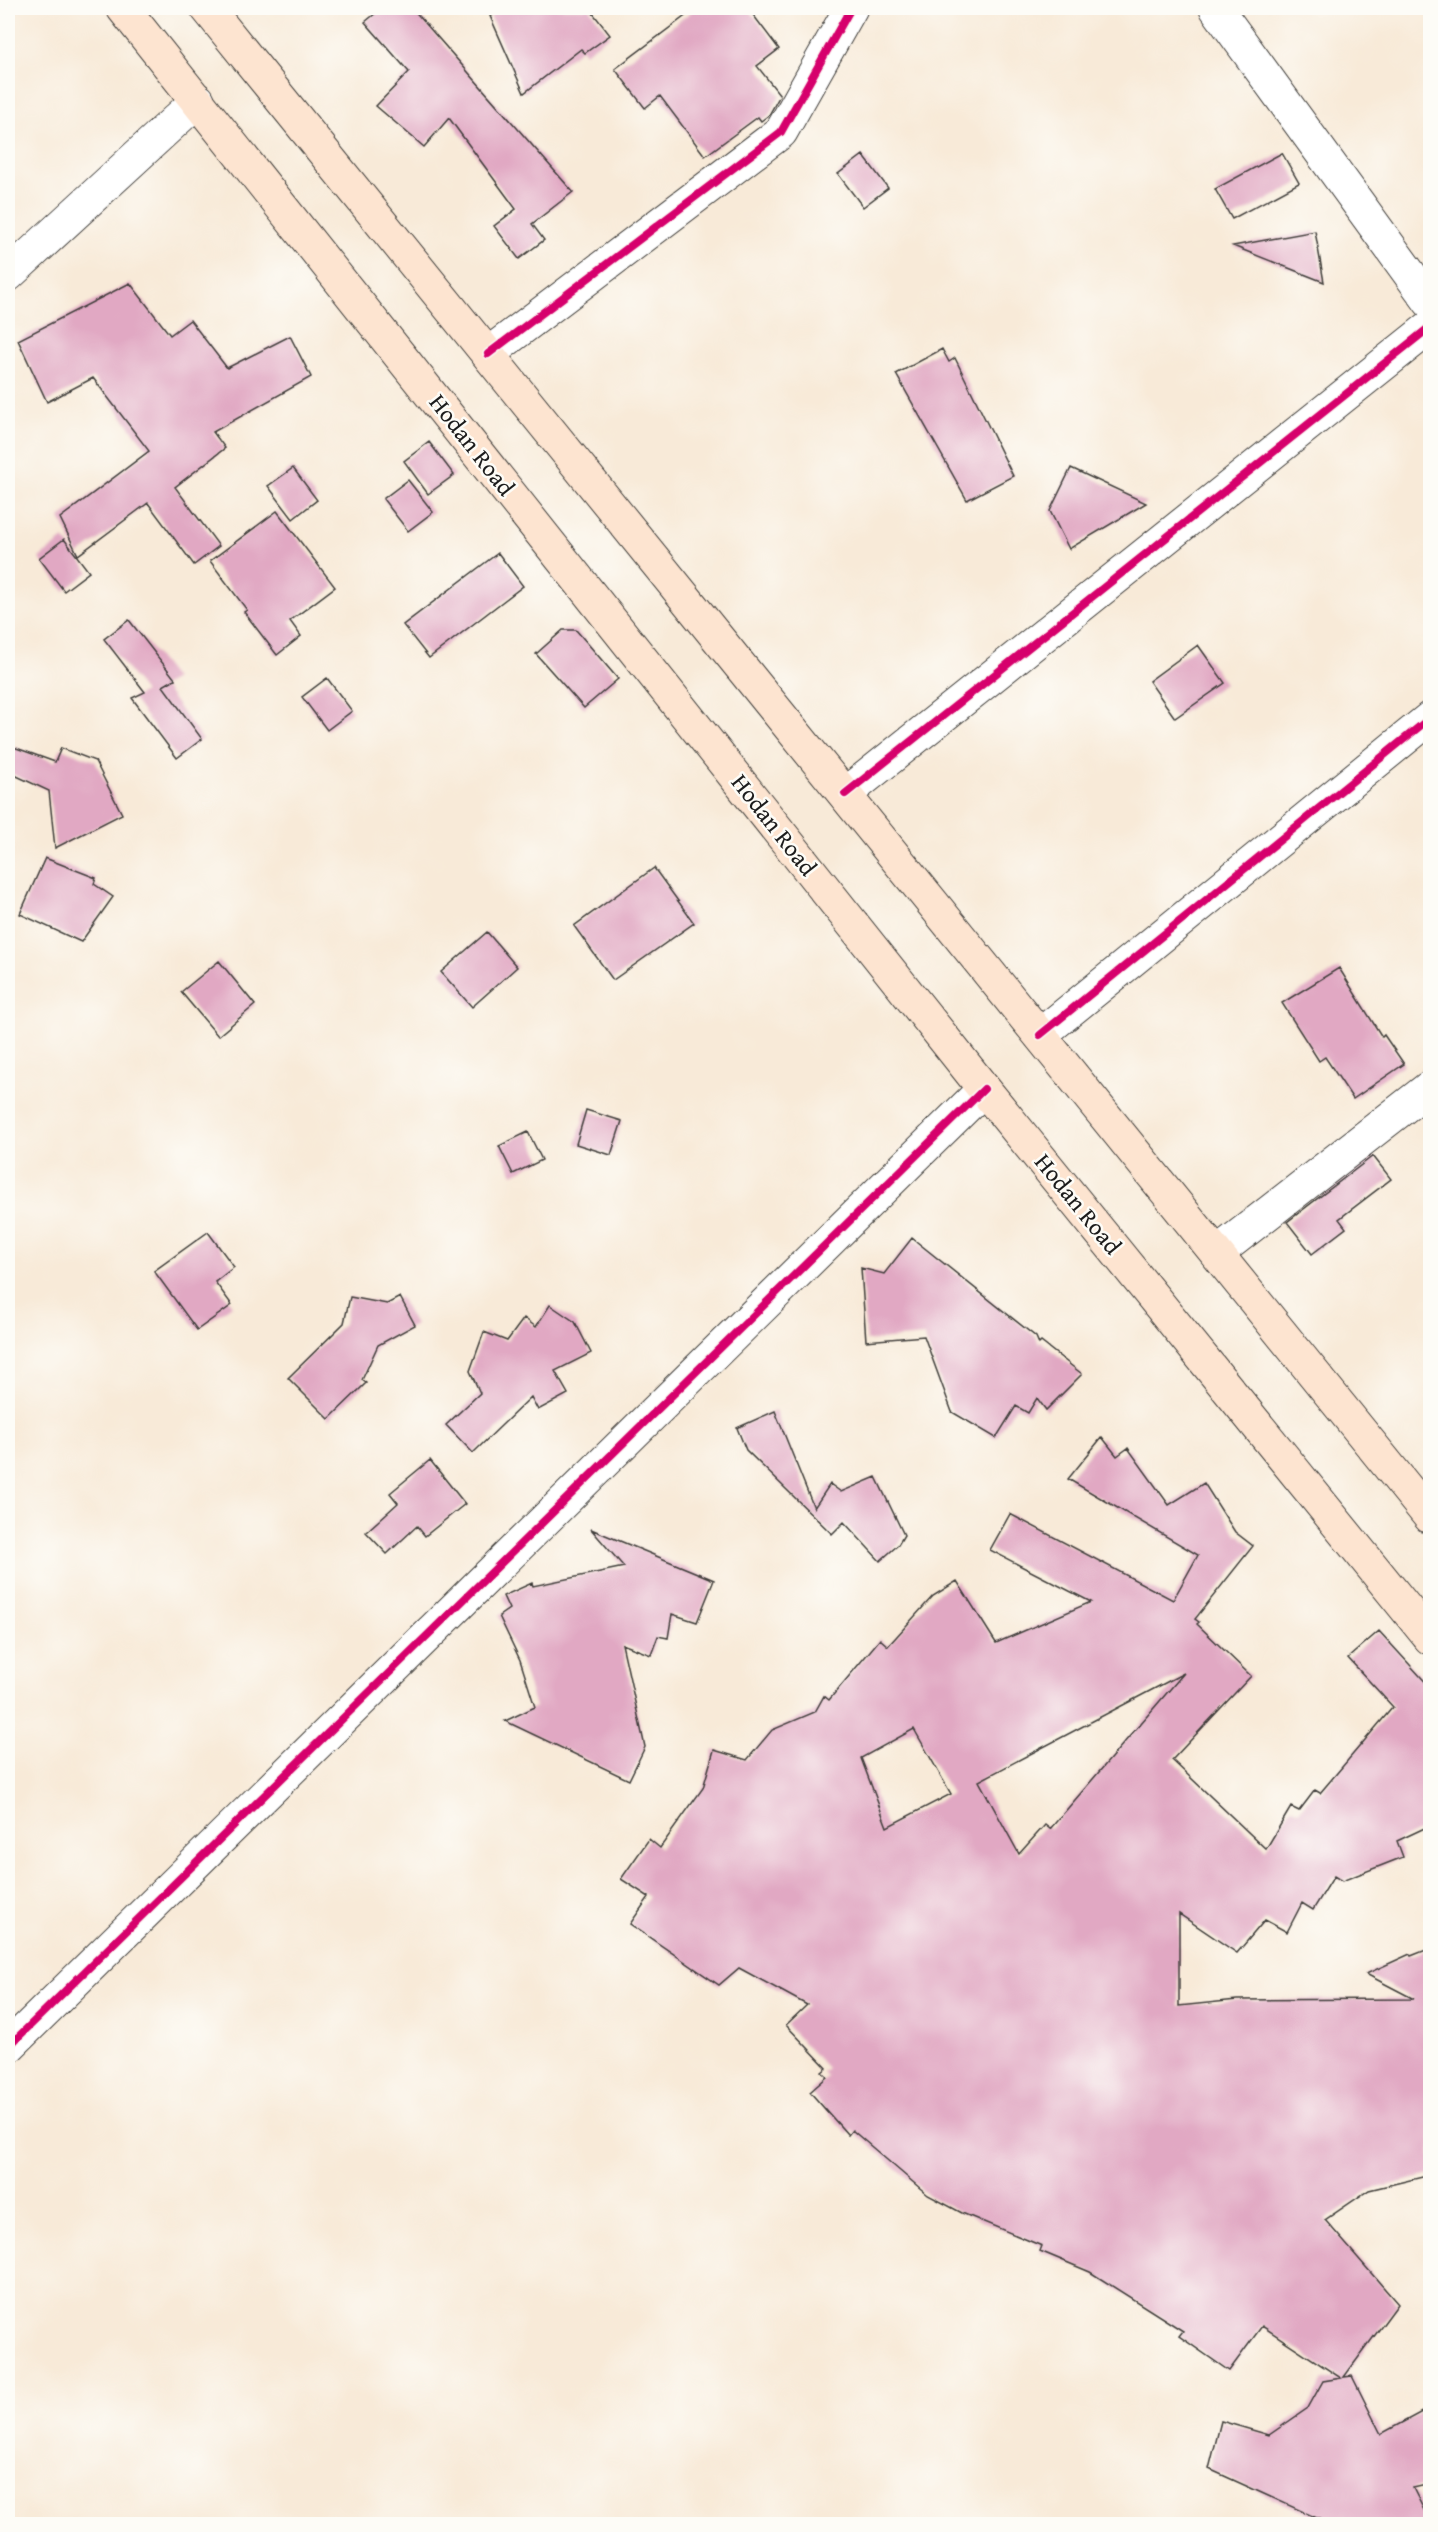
<svg xmlns="http://www.w3.org/2000/svg" width="1438" height="2532" viewBox="0 0 1438 2532" font-family="'Gentium Book Plus',serif">
  <style>
    .building { fill: #e1a8c3; fill-rule: evenodd }
    .lines { fill: none; stroke-linecap: round; stroke-linejoin: round }
    .street-casing { stroke: #3d3b38; stroke-width: 35 }
    .secondary-casing { stroke: #3d3b38; stroke-width: 35 }
    .street { stroke: #fff; stroke-width: 33 }
    .secondary { stroke: #fde4d0; stroke-width: 33 }
    .cycleway-casing { stroke: #fdfcf7; stroke-width: 11 }
    .cycleway { stroke: #d6006c; stroke-width: 8 }
    .labels { text-anchor: middle; stroke-width: 5; stroke-linejoin: round; paint-order: stroke }
    .street-label { font-size: 24px; fill: #1c1c1c; stroke: #fdfcf7 }
  </style>
  <rect width="100%" height="100%" fill="#fdfcf7"/>
  <filter id="ink" filterUnits="userSpaceOnUse"><feTurbulence type="fractalNoise" baseFrequency=".0167" numOctaves="2"/><feDisplacementMap in="SourceGraphic" scale="12" xChannelSelector="R" yChannelSelector="G"/><feConvolveMatrix kernelMatrix="1 2 1 2 8 2 1 2 1" color-interpolation-filters="sRGB"/></filter>
  <filter id="wash" filterUnits="userSpaceOnUse"><feTurbulence type="fractalNoise" baseFrequency=".008" numOctaves="4" result="noise"/><feDisplacementMap in="SourceGraphic" scale="24" xChannelSelector="R" yChannelSelector="G"/><feGaussianBlur stdDeviation="1.35" result="paint"/><feColorMatrix in="noise" values="0 0 0 0 0 0 0 0 0 0 0 0 0 0 0 0 0 1.4 0 .05"/><feComposite in="paint" operator="in"/></filter>
  <g filter="url(#wash)">
    <rect width="100%" height="100%" fill="#f8ead8"/>
    <g id="blocks">
      <path class="building" d="M382,8H412L573,192L532,224L544,240L519,259L494,226L516,209L449,118L424,147L376,106L409,72L365,22Z
        M507,8H589L610,35L585,53L581,49L524,93L490,16Z
        M696,8H748L779,49L757,66L780,95L769,115L761,121L758,117L705,156L660,96L645,108L615,69Z
        M1282,153L1299,183L1232,219L1215,189Z
        M863,155L888,188L863,207L838,174Z
        M1315,231L1324,282L1233,246Z
        M130,283L170,335L190,320L227,368L290,336L311,377L213,432L225,448L175,487L219,546L194,565L148,503L78,555L60,518L149,451L93,378L47,402L18,340Z
        M942,349L949,362L955,358L1013,476L967,500L896,374Z
        M429,442L454,475L428,494L404,461Z
        M293,468L317,500L293,519L268,486Z
        M1071,468L1146,503L1069,549L1050,511Z
        M408,480L433,512L408,531L383,499Z
        M277,511L335,587L290,621L301,636L277,655L244,612L247,610L210,561Z
        M64,539L89,572L64,591L39,558Z
        M498,553L523,586L429,658L403,625Z
        M129,620L175,679L163,686L202,739L177,758L132,698L145,692L104,639Z
        M563,630H576L618,679L584,708L536,654Z
        M1198,645L1225,683L1175,718L1149,681Z
        M327,678L352,711L327,730L302,697Z
        M8,745L55,762L61,748L95,761L122,814L55,848L49,791L8,772Z
        M45,858L96,878L94,884L113,897L81,942L20,914Z
        M654,868L694,923L613,980L574,926Z
        M487,932L517,967L472,1007L441,972Z
        M219,961L255,1005L218,1036L181,992Z
        M1339,968L1382,1037L1384,1035L1404,1064L1353,1099L1325,1057L1319,1061L1282,1003Z
        M586,1110L622,1121L611,1155L576,1144Z
        M528,1132L542,1160L513,1174L499,1146Z
        M1373,1156L1391,1179L1339,1219L1346,1228L1312,1254L1287,1222Z
        M208,1232L234,1267L215,1282L232,1305L197,1330L154,1271Z
        M912,1238L1036,1337L1039,1344L1041,1342L1082,1374L1046,1410L1037,1398L1028,1413L1016,1406L996,1438L952,1412L924,1336L866,1341L861,1268L884,1274Z
        M350,1297L387,1304L400,1297L415,1325L378,1345L362,1380L366,1383L329,1419L288,1378L344,1323Z
        M550,1305L575,1322L591,1353L555,1371L568,1394L538,1410L531,1397L473,1453L446,1425L480,1393L470,1371L484,1332L507,1341L524,1318L536,1327Z
        M775,1411L814,1508L830,1484L841,1492L876,1477L904,1535L898,1545L880,1561L844,1522L832,1534L746,1450L737,1428Z
        M1102,1437L1117,1456L1128,1448L1169,1505L1204,1483L1235,1532L1253,1546L1195,1619L1199,1622L1197,1624L1251,1676L1172,1760L1266,1849L1291,1807L1299,1811L1315,1790L1320,1793L1393,1707L1348,1658L1379,1631L1431,1688V1825L1397,1841L1403,1857L1342,1881L1334,1876L1313,1910L1302,1903L1287,1932L1265,1920L1237,1953L1179,1914V2006L1237,2000L1414,1999L1366,1974L1410,1954L1411,1956L1431,1948V2175L1369,2190L1325,2220L1398,2304L1344,2377L1352,2376L1381,2434L1431,2407V2484L1413,2488L1431,2524H1330L1209,2469L1221,2421L1269,2435L1308,2408L1323,2381L1341,2378L1262,2326L1229,2371L1179,2336L1183,2331L1090,2272L1040,2251L1042,2246L962,2213L928,2195L852,2130L848,2135L810,2092L827,2077L822,2072L827,2068L786,2025L807,2005L739,1968L719,1985L630,1924L649,1897L621,1879L649,1839L660,1848L703,1788L714,1750L747,1760L772,1730L815,1712L824,1696L829,1700L880,1639L888,1646L933,1596L957,1581L996,1643L1091,1602L990,1550L1010,1514L1173,1600L1198,1555L1068,1479ZM1184,1673L1050,1829L1045,1825L1019,1854L979,1781ZM914,1729L951,1794L887,1827L861,1758Z
        M430,1460L465,1504L425,1536L417,1526L387,1554L366,1532L398,1503L390,1493Z
        M591,1529L714,1580L697,1622L672,1614L668,1638L658,1636L651,1655L622,1644L645,1747L629,1780L505,1721L535,1707L520,1660L499,1616L509,1609L503,1596L532,1583L533,1586L624,1567Z"/>
    </g>
  </g>
  <g filter="url(#ink)">
    <use href="#blocks" fill-opacity="0" stroke="#3d3b38" stroke-width="1.5"/>
    <g class="lines">
      <g class="street-casing">
        <path id="street" d="M1216,8L1430,302
          M8,275L198,100
          M488,354L781,132L851,8
          M845,794L1430,327
          M1040,1035L1430,718
          M1217,1253L1430,1087
          M8,2047L984,1089"/>
      </g>
      <g class="secondary-casing">
        <path id="secondary" d="M123,8L984,1089L1430,1638
          M207,8L1430,1517"/>
      </g>
      <use href="#street" class="street"/>
      <use href="#secondary" class="secondary"/>
      <g class="cycleway-casing">
        <path id="cycleway" d="M488,354L781,132L851,8
          M845,794L1430,327
          M1040,1035L1430,718
          M8,2047L984,1089"/>
      </g>
      <use href="#cycleway" class="cycleway"/>
    </g>
  </g>
  <g class="labels">
    <g class="street-label">
      <text transform="translate(472 445) rotate(52)" y="8">Hodan Road</text>
      <text transform="translate(774 825) rotate(52)" y="8">Hodan Road</text>
      <text transform="translate(1078 1204) rotate(51)" y="8">Hodan Road</text>
    </g>
  </g>
  <rect width="1438" height="2532" fill="none" stroke="#fdfcf7" stroke-width="30"/>
</svg>
